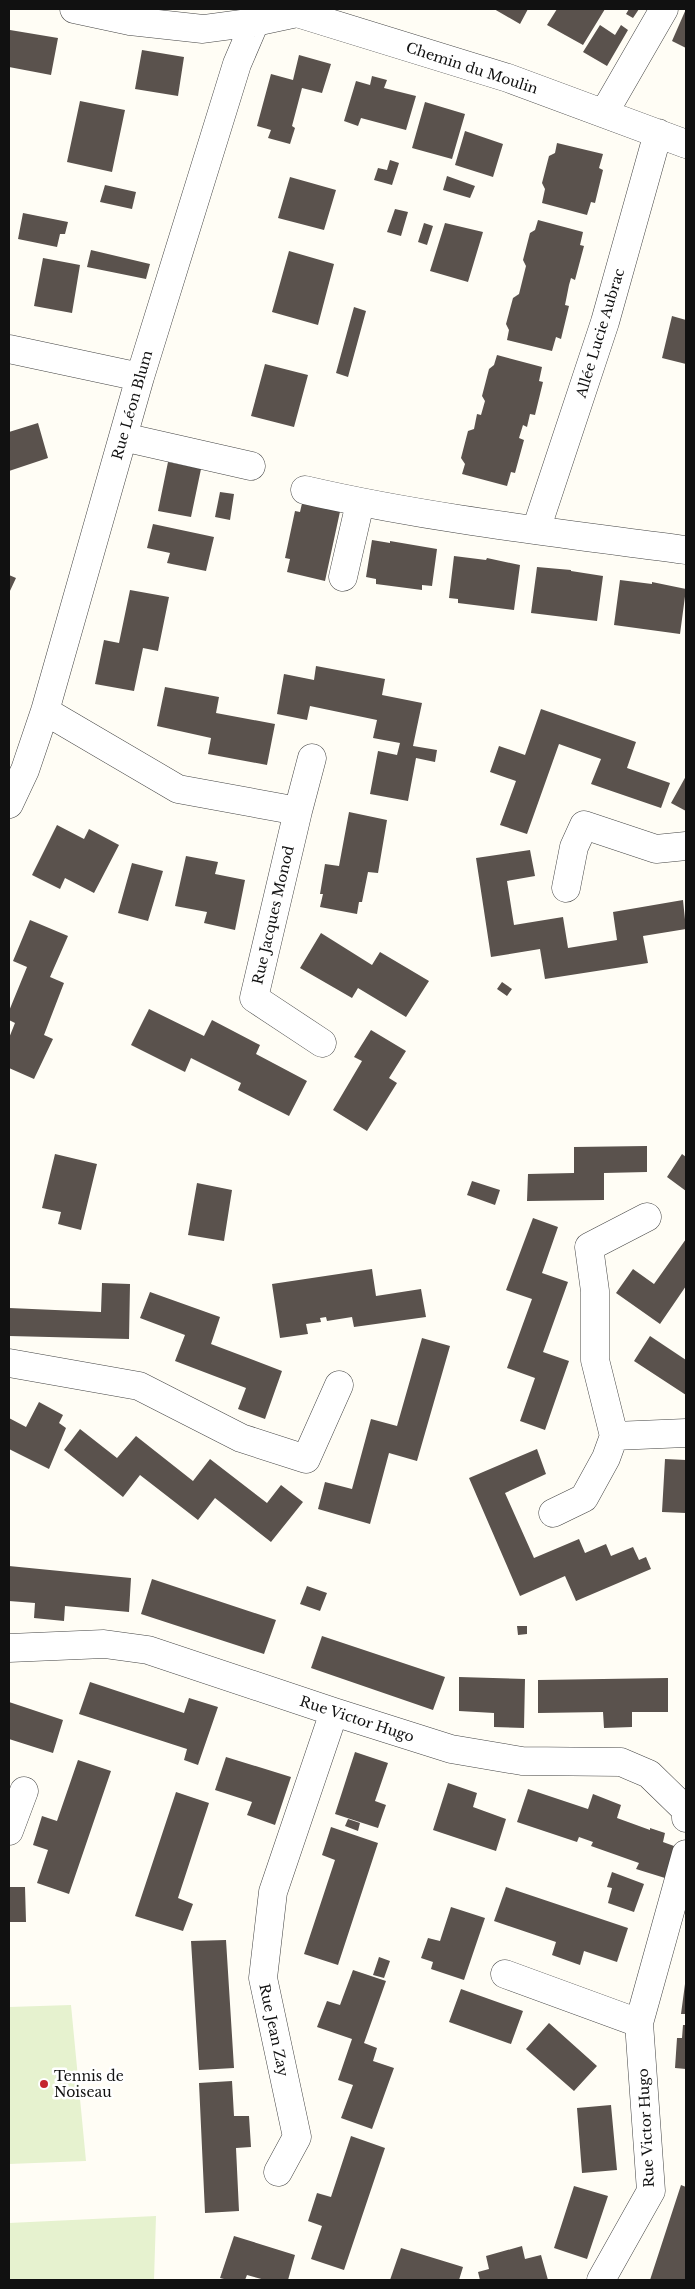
<svg xmlns="http://www.w3.org/2000/svg" width="695" height="2289" viewBox="0 0 695 2289" font-family="'Libre Baskerville',serif">
  <style>
    .pitch { fill: #e6f2cf }
    .building { fill: #5a524d }
    .lines { fill: none; stroke-linecap: round; stroke-linejoin: round }
    .minor-casing { stroke: #444; stroke-width: 29 }
    .minor { stroke: #fff; stroke-width: 28 }
    .poi-dot { fill: #c4262e; stroke: #fff; stroke-width: 2 }
    .labels { text-anchor: middle; stroke-width: 5; stroke-linejoin: round; paint-order: stroke }
    .street-label { font-size: 14px; fill: #111; stroke: #fff }
    .poi-label { font-size: 14px; fill: #111; stroke: #fff; text-anchor: start }
  </style>
  <rect width="100%" height="100%" fill="#fffdf5"/>
  <path class="pitch" d="M71,2005L86,2161L9,2164V2007Z
    M156,2216L154,2280H9V2223Z"/>
  <path class="building" d="M494,9H528L520,24Z
    M557,9H605L583,45L547,25Z
    M629,9H639L633,18L626,14Z
    M686,9V48L672,41Z
    M600,25L615,35L621,25L628,30L607,66L583,52Z
    M10,30L58,38L51,75L9,67Z
    M142,50L184,57L178,96L135,89Z
    M299,55L331,64L322,93L302,88L292,126L295,128L290,144L268,138L271,130L257,126L271,74L293,80Z
    M372,76L387,80L384,88L416,96L406,130L361,118L358,126L344,121L356,81L370,85Z
    M80,101L125,110L112,172L67,162Z
    M425,102L465,114L452,159L412,148Z
    M465,131L503,144L493,177L455,165Z
    M557,143L603,154L599,168L603,170L595,203L591,202L587,215L542,203L545,189L542,183L549,156L555,153Z
    M390,160L399,163L392,185L374,180L378,168L387,170Z
    M447,176L475,186L470,198L443,190Z
    M290,177L336,190L324,230L278,218Z
    M105,185L136,192L132,209L100,202Z
    M395,209L408,212L401,236L387,232Z
    M23,213L68,222L65,234H60L57,247L18,239Z
    M538,220L583,232L580,245L584,246L575,280L571,278L569,285L565,305L569,306L561,339L556,337L552,351L507,340L509,330L506,324L513,298L519,294L526,266L523,260L530,233L535,230Z
    M424,223L433,226L427,245L418,242Z
    M445,223L483,232L468,282L430,271Z
    M91,250L150,264L146,279L87,267Z
    M289,251L334,264L318,325L272,312Z
    M43,258L80,265L72,313L34,306Z
    M354,307L366,311L348,377L336,373Z
    M672,316L686,320V364L662,358Z
    M497,355L542,367L539,381L543,382L535,415L530,414L527,427L523,425L519,438L524,440L515,473L511,472L507,486L462,474L465,464L461,458L468,431L474,429L477,414L481,415L485,401L482,396L489,369L494,365Z
    M265,364L308,375L294,427L251,416Z
    M38,423L48,458L9,471V432Z
    M168,462L201,469L191,517L158,511Z
    M220,492L234,494L230,520L215,517Z
    M303,499L341,507L325,581L287,572L290,559L285,558L295,511L300,512Z
    M153,524L214,537L206,571L167,563L170,553L147,548Z
    M372,540L390,543V541L437,549L432,586L422,585V590L376,584V579L366,577Z
    M454,556L486,560L487,558L520,565L514,610L458,603V599L449,598Z
    M537,567L571,570V571L603,576L597,621L531,613Z
    M9,575L16,578L9,593Z
    M620,580L652,584V582L686,589L680,634L614,625Z
    M130,590L169,597L158,651L143,648L134,691L95,684L104,640L119,643Z
    M316,666L385,679L382,695L422,703L413,746L437,750L435,762L416,758L408,801L370,794L378,751L397,755L400,743L373,738L377,720L310,706L307,720L277,714L284,674L314,680Z
    M165,687L219,697L216,713L275,724L267,765L208,754L211,738L157,726Z
    M541,709L636,742L627,768L670,783L661,808L591,784L601,759L559,744L527,834L500,825L516,781L490,772L499,746L525,755Z
    M686,776V811L671,803Z
    M349,812L387,820L378,873L368,872L362,902H359L357,914L320,907L323,894H320L325,864L339,866Z
    M57,825L84,839L89,829L119,845L94,893L65,878L60,889L32,875Z
    M530,850L535,876L507,881L514,925L563,917L568,948L617,940L613,912L683,900L686,929L643,936L648,963L545,979L540,949L491,957L476,858Z
    M186,856L218,862L215,874L245,880L235,930L204,923L207,912L175,906Z
    M132,863L163,871L148,921L118,913Z
    M30,920L68,936L50,977L64,983L44,1035L53,1039L34,1079L9,1068V1038L15,1023L9,1020V1011L27,967L13,961Z
    M321,933L372,965L380,952L429,981L406,1017L358,988L352,998L300,968Z
    M502,982L512,989L507,996L497,989Z
    M149,1009L204,1036L212,1020L260,1045L256,1054L307,1081L289,1116L238,1090L241,1083L191,1058L185,1072L131,1045Z
    M371,1030L406,1051L389,1078L397,1083L367,1131L333,1110L362,1061L354,1057Z
    M647,1146V1172L604,1173V1200L527,1201L528,1174L574,1173V1147Z
    M55,1154L97,1164L81,1230L58,1224L61,1212L42,1208Z
    M682,1154L686,1157V1191L667,1177Z
    M472,1181L500,1190L495,1205L467,1195Z
    M197,1183L232,1190L224,1241L188,1235Z
    M533,1218L558,1227L542,1273L568,1282L543,1352L569,1361L545,1430L520,1421L535,1378L507,1368L532,1299L506,1290Z
    M686,1239V1286L660,1324L616,1293L633,1269L654,1284Z
    M372,1269L376,1296L421,1289L426,1317L354,1327L352,1317L327,1321L326,1317L320,1318L321,1322L306,1324L308,1334L280,1338L272,1284Z
    M102,1283L130,1284L129,1339L9,1336V1308L101,1312Z
    M150,1292L220,1317L211,1344L282,1371L265,1419L238,1409L246,1388L175,1361L185,1335L140,1318Z
    M650,1336L686,1360V1395L634,1361Z
    M422,1338L450,1346L417,1461L389,1453L370,1524L318,1509L325,1482L352,1489L371,1419L397,1426Z
    M39,1402L63,1415L59,1423L66,1428L49,1469L9,1449V1418L26,1427Z
    M80,1429L117,1458L136,1436L193,1481L210,1459L267,1503L281,1485L303,1502L271,1542L215,1498L198,1520L140,1475L123,1497L64,1450Z
    M537,1449L546,1474L505,1493L534,1558L579,1539L585,1553L606,1544L611,1556L633,1547L639,1560L646,1557L651,1569L576,1601L565,1576L520,1596L469,1478Z
    M665,1459L686,1460V1513L662,1512Z
    M9,1566L131,1578L129,1612L65,1606L64,1621L34,1618L35,1603L9,1601Z
    M152,1579L276,1620L264,1654L141,1614Z
    M307,1586L327,1593L320,1611L300,1604Z
    M517,1626H527V1634L518,1635Z
    M322,1636L445,1677L433,1710L311,1668Z
    M459,1677L525,1679L524,1728L494,1727V1713L459,1711Z
    M668,1678V1712H632V1727L604,1728L603,1712L538,1713V1680Z
    M90,1682L184,1713L189,1698L218,1707L198,1765L184,1760L187,1749L79,1714Z
    M9,1702L63,1720L53,1753L9,1739Z
    M355,1752L388,1763L375,1801L386,1805L378,1828L335,1814Z
    M226,1757L291,1777L275,1825L247,1815L252,1802L215,1790Z
    M78,1760L111,1771L69,1894L37,1883L48,1850L33,1845L42,1816L57,1821Z
    M448,1783L477,1793L473,1807L506,1819L496,1851L433,1830Z
    M528,1789L588,1809L593,1794L621,1805L617,1818L650,1830V1828L665,1833L663,1842L674,1846L665,1878L636,1869L639,1863L591,1846L593,1842L579,1837L577,1842L517,1822Z
    M176,1792L209,1803L178,1898L193,1904L183,1931L135,1916Z
    M348,1819L360,1823L358,1831L345,1826Z
    M331,1827L378,1843L338,1965L304,1954L335,1860L322,1855Z
    M612,1872L644,1884L634,1912L608,1903L612,1888L607,1887Z
    M9,1887H25L26,1922H9Z
    M506,1887L628,1928L617,1962L584,1951L580,1965L552,1955L556,1942L494,1921Z
    M451,1907L485,1918L464,1980L431,1969L433,1962L421,1958L428,1938L440,1941Z
    M226,1940L234,2068L199,2070L191,1941Z
    M379,1957L390,1961L384,1978L373,1975Z
    M353,1970L386,1981L364,2043L377,2048L373,2061L394,2068L372,2129L341,2118L353,2085L338,2080L352,2039L317,2027L327,2001L340,2005Z
    M685,1984H686V2014H681Z
    M461,1989L523,2011L511,2044L449,2022Z
    M549,2023L597,2066L574,2091L526,2049Z
    M683,2025H686V2069L675,2068L677,2038H682Z
    M232,2081L234,2116H249L251,2147L236,2148L239,2211L205,2213L199,2083Z
    M611,2105L617,2170L582,2173L577,2108Z
    M351,2136L385,2148L344,2270L311,2259L322,2226L308,2221L317,2193L331,2197Z
    M681,2185L686,2187V2280H650Z
    M574,2186L608,2196L587,2259L554,2248Z
    M234,2236L295,2255L288,2280H265L247,2275L245,2280H228L220,2278Z
    M522,2246L525,2259L541,2255L548,2280H480L478,2272L489,2269L486,2256Z
    M401,2248L463,2267L459,2280H390Z"/>
  <g class="lines">
    <g class="minor-casing">
      <path id="minor" d="M74,9L130,21L203,29L255,22L297,13L508,78L686,144
        M604,113L664,9
        M9,349L140,377
        M123,437L251,466
        M305,490C430,519 559,533 686,550
        M536,530L605,322L658,133
        M343,577L360,503
        M45,711L178,789L298,811
        M312,758L298,811L254,998L322,1043
        M9,804L25,770L45,711L140,377L237,64L255,22L264,9
        M566,888L574,847L584,825L656,849L686,846
        M9,1363L139,1386L241,1438L306,1459L339,1385
        M614,1436L686,1433
        M553,1513L584,1498L606,1458L614,1436L595,1360V1291L589,1247L647,1217
        M9,1648L104,1644L148,1650L334,1712L451,1749L522,1761L621,1762L649,1774L686,1810V1818
        M9,1831L24,1791
        M505,1974L639,2023
        M278,2172L297,2137L263,1978L273,1892L334,1712
        M601,2280L651,2191L639,2023L686,1854"/>
    </g>
    <use href="#minor" class="minor"/>
  </g>
  <circle class="poi-dot" cx="44" cy="2084" r="5"/>
  <g class="labels">
    <g class="street-label">
      <text transform="translate(472 68) rotate(18)" y="5">Chemin du Moulin</text>
      <text transform="translate(600 333) rotate(-73)" y="5">Allée Lucie Aubrac</text>
      <text transform="translate(132 405) rotate(-74)" y="5">Rue Léon Blum</text>
      <text transform="translate(273 915) rotate(-77)" y="5">Rue Jacques Monod</text>
      <text transform="translate(357 1719) rotate(18)" y="5">Rue Victor Hugo</text>
      <text transform="translate(274 2030) rotate(78)" y="5">Rue Jean Zay</text>
      <text transform="translate(646 2128) rotate(-93)" y="5">Rue Victor Hugo</text>
    </g>
    <g class="poi-label">
      <text x="54" y="2081">Tennis de<tspan x="54" dy="16">Noiseau</tspan></text>
    </g>
  </g>
  <rect width="695" height="2289" fill="none" stroke="#111111" stroke-width="20"/>
</svg>
